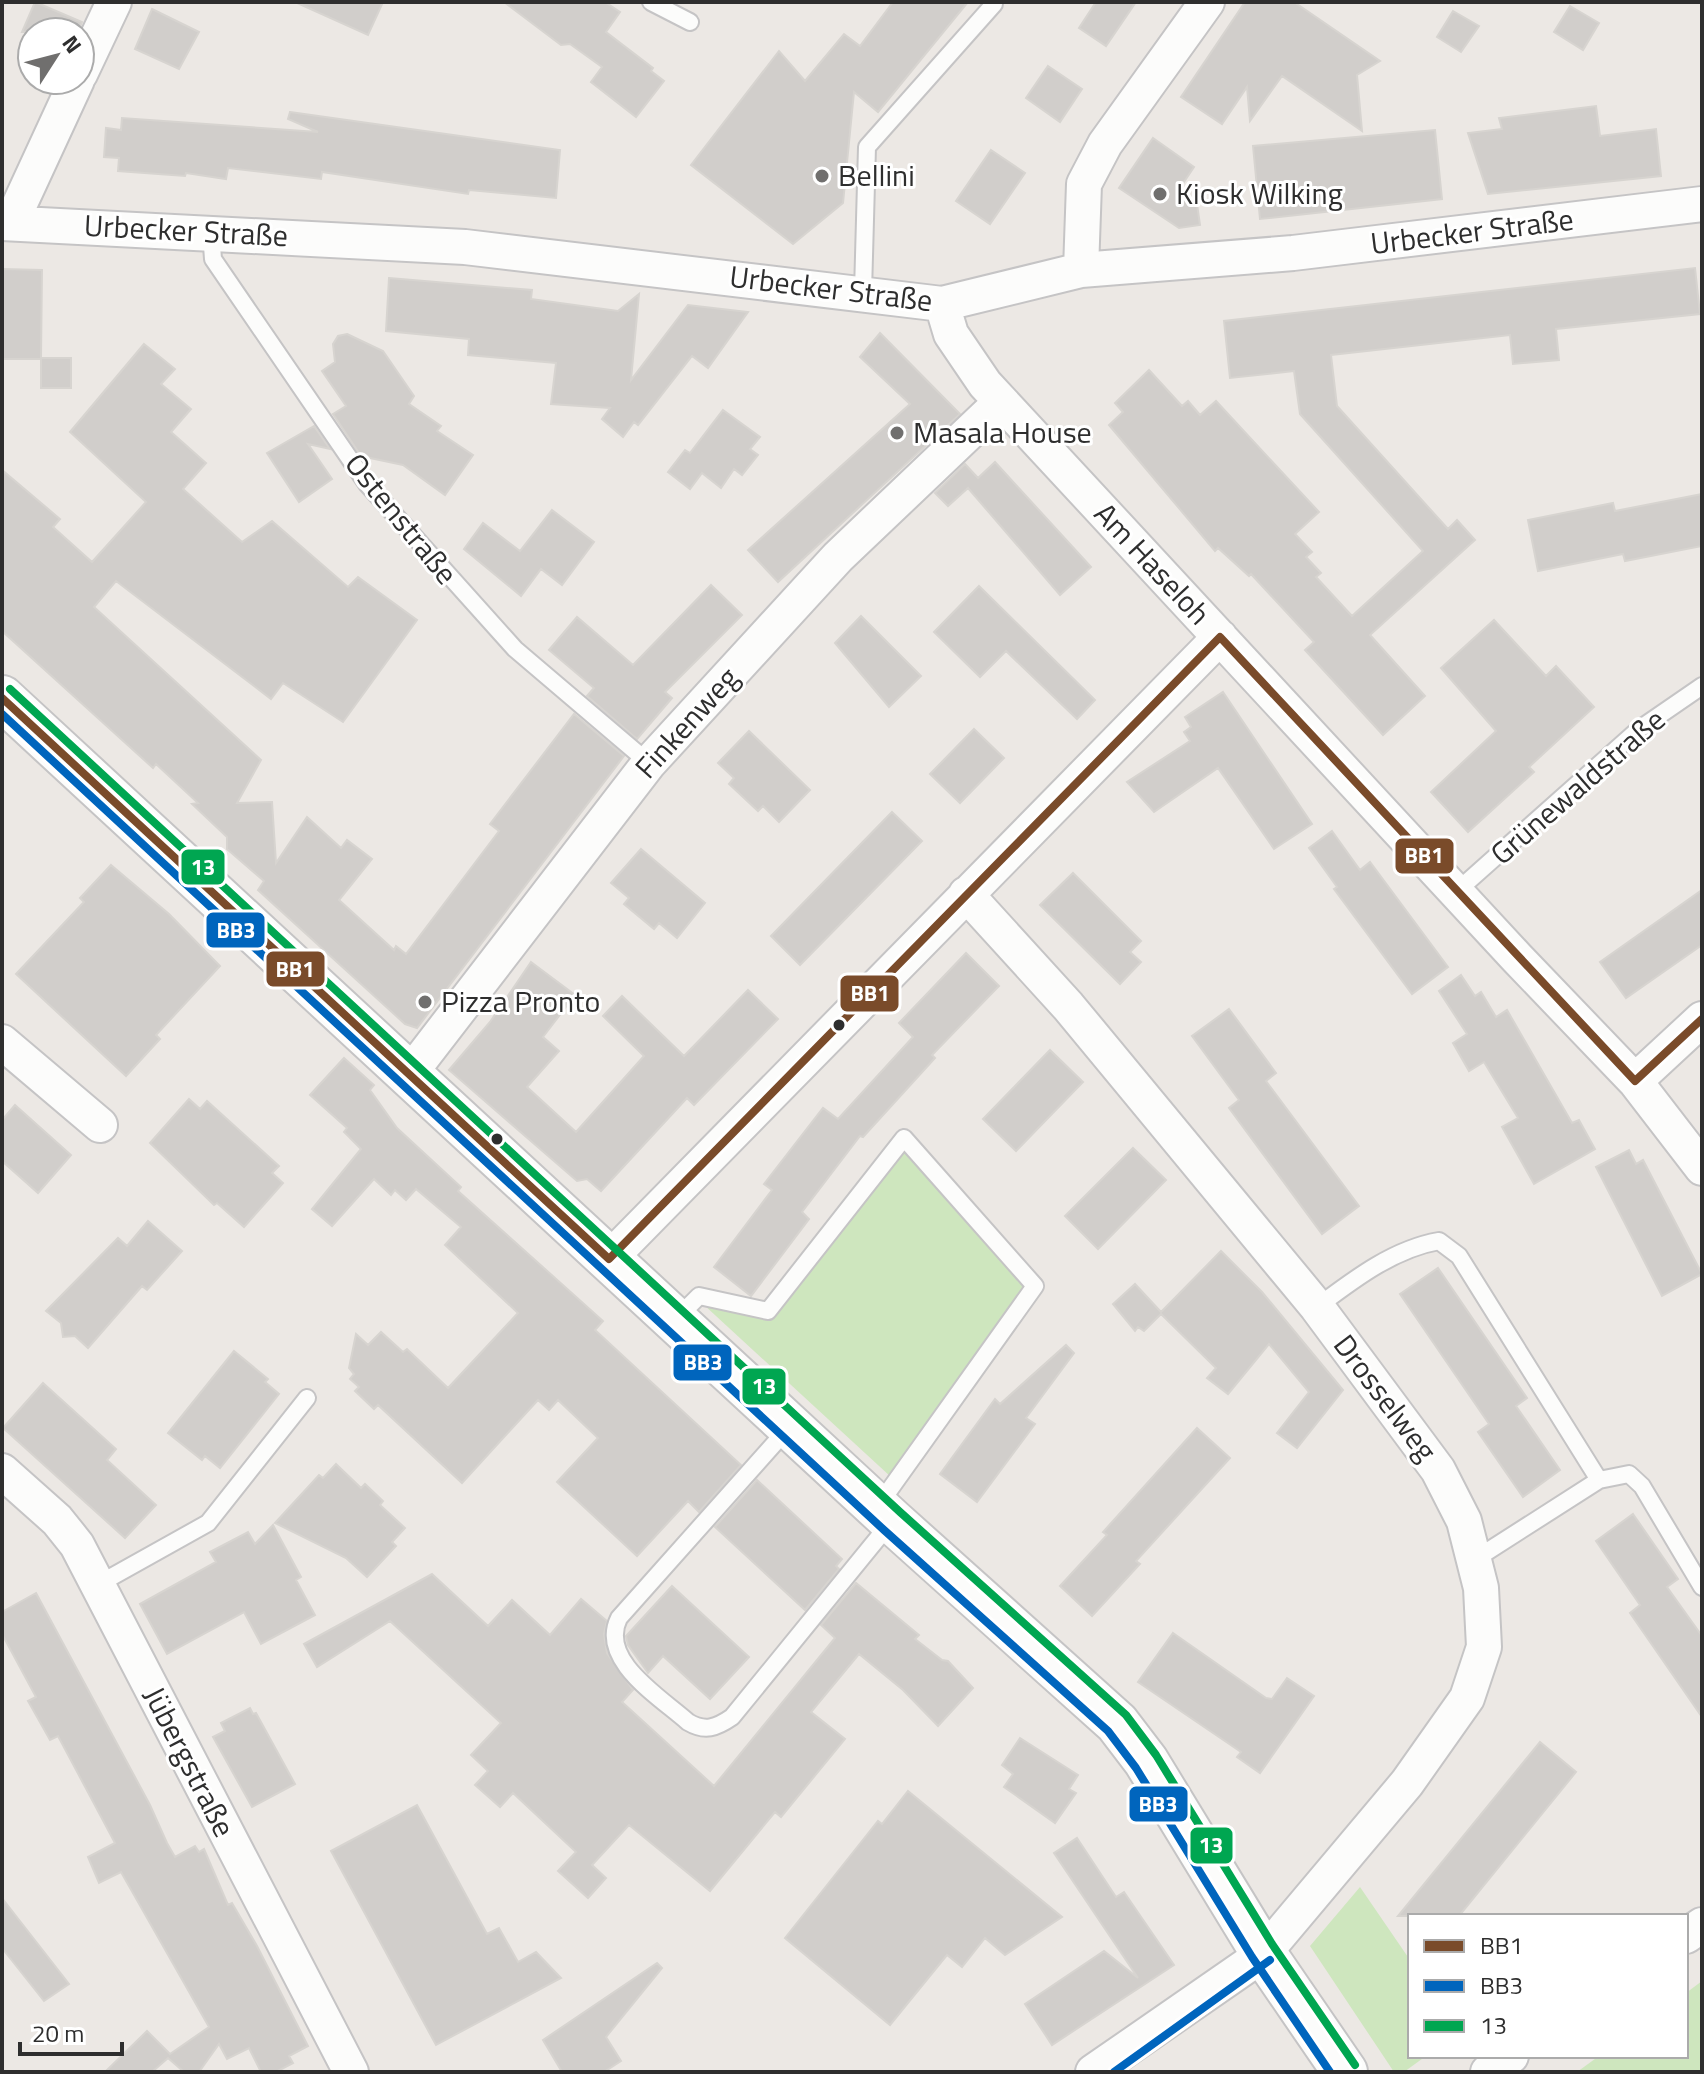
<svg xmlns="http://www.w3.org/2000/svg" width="1704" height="2074" viewBox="0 0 1704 2074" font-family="'Titillium Web',sans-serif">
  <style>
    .green { fill: #cee6be }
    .building { fill: #d1cecb; stroke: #d7d4d0; stroke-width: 2 }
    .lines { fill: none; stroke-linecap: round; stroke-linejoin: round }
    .lane-casing { stroke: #c5c4c5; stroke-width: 20 }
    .street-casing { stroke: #c5c4c5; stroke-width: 38 }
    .secondary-casing { stroke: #c5c4c5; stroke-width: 48 }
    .lane { stroke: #fcfcfb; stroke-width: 16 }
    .street { stroke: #fcfcfb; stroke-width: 34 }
    .secondary { stroke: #fcfcfb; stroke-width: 44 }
    .bus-1-casing { stroke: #fff; stroke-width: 14 }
    .bus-2-casing { stroke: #fff; stroke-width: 14 }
    .bus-3-casing { stroke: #fff; stroke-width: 14 }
    .bus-1 { stroke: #7a4b2a; stroke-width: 8 }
    .bus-2 { stroke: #0065bd; stroke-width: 8 }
    .bus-3 { stroke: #00a651; stroke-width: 8 }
    .poi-dot { fill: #706f6e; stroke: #fff; stroke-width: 3 }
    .bus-dot { fill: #2e2e2e; stroke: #fff; stroke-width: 3 }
    .labels { text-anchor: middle; stroke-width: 6; stroke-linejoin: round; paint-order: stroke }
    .poi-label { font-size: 30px; fill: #2e2e2e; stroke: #fff; text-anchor: start }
    .street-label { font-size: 30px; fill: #2e2e2e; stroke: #fff }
    .line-badge { stroke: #fff; stroke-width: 3 }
    .badge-label { font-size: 22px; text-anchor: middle; font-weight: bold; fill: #fff }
  </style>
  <rect width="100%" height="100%" fill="#ece8e4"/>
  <path class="green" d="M905,1151L1026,1288L936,1409L891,1477L703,1304L770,1321Z
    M1360,1887L1410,1960V2056H1426L1404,2072H1394L1310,1946Z
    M1702,1981V2072H1577L1599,2056H1686V1993Z"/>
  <path class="building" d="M35,2L82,22L78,32H22Z
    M295,2H383L368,35Z
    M504,2H605L620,12L606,32L653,68L651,71L664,81L636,117L591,82L602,67L570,44L561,45Z
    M893,2H968L878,112L854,92L843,203L793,244L691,165L779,51L805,81L844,34L860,46Z
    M1096,2H1136L1106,46L1079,28Z
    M1245,2H1294L1380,61L1357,75L1362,131L1282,76L1250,121L1247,87L1222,124L1181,97Z
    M1570,6L1599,23L1583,50L1554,32Z
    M152,9L199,32L179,69L135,49Z
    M1453,11L1479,26L1461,52L1437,37Z
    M1048,66L1082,89L1060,122L1026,98Z
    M1596,106L1600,136L1656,129L1661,176L1488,194L1468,133L1502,129L1499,118Z
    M290,112L560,150L556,198L469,190L468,194L322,172L321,179L228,168L226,179L186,173L185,176L118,171L119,158L104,157L106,128L121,130L122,118L318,132L288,119Z
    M1435,130L1442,199L1260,219L1253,146Z
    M1153,138L1194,167L1178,191L1197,204L1200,225L1179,228L1119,188Z
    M991,150L1025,173L990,224L956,201Z
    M1695,268L1700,314L1556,329L1559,360L1513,364L1510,335L1331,355L1337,406L1448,529L1457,520L1475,540L1370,635L1425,696L1383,735L1305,650L1314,642L1251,574L1249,576L1218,548L1215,551L1109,425L1123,412L1115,403L1149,370L1182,406L1188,401L1200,415L1216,401L1319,512L1295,534L1312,552L1306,557L1321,573L1316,577L1352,616L1423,551L1300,414L1294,371L1230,378L1224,321Z
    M2,269L42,270L41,358H71V388H41V359H2Z
    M389,278L532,290L531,299L618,311L639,294L631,380L688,305L748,312L708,368L692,356L638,425L634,422L623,437L602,419L610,408L551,404L556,363L468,355L469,339L386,331Z
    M880,333L960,414L778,582L748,550L910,404L860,357Z
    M347,334L383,351L414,396L409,404L441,426L437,431L473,455L445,495L403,465L361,456L333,414L346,406L322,371L335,362L333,344L338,336Z
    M144,344L175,369L161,384L191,409L171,432L206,463L183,489L242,542L272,521L348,587L358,577L417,620L343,722L283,683L271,699L116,581L94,607L261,760L237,803L272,802L276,863L307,817L341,848L347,840L372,859L339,900L394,950L396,946L406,954L499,831L490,824L574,714L624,756L417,1028L405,1024L258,890L264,881L227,849V837L192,804L198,803L156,764L153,768L2,631V470L60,519L53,527L92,562L146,502L70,432Z
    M723,410L760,437L750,449L758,455L742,475L734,469L721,488L702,473L690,489L668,472L685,450L690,453Z
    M314,426L330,449L308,444L332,479L299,502L267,453Z
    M995,462L1091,567L1060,595L968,488L948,506L935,493L965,464L978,478Z
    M1702,494V546L1625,561L1623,554L1538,571L1528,520L1613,503L1615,511Z
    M552,510L594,542L562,585L541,569L521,596L464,549L483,523L520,551Z
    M711,585L742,615L665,692L672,698L637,739L587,696L594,688L549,650L577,617L633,665Z
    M979,586L1095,700L1077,719L1006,651L980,677L934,632Z
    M861,616L921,676L889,707L835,643Z
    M1494,620L1546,676L1556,666L1594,707L1529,767L1534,772L1468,832L1431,792L1496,731L1441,668Z
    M1223,692L1312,824L1274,849L1218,768L1154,812L1127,782L1190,741L1184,732L1191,727L1185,717Z
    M974,729L1004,758L960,803L930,774Z
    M749,731L810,790L779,822L763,806L758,811L729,784L734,778L718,763Z
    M892,812L922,841L800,965L771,936Z
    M1332,831L1360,870L1370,862L1448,967L1412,994L1334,889L1337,887L1309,848Z
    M641,849L705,903L677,938L659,923L654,929L624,904L629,898L611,883Z
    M111,865L169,914L220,966L156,1035L160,1039L126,1076L16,974L84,902L80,898Z
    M1073,873L1141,941L1130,952L1141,962L1120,984L1040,905Z
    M1702,890V945L1626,998L1600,962Z
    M966,953L999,986L932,1055L935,1058L863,1137L860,1136L802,1212L809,1219L751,1296L714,1267L772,1190L764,1184L823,1108L838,1119L913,1037L899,1023Z
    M531,962L575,995L543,1037L559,1051L527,1087L576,1132L644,1056L603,1016L622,996L684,1056L748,990L778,1019L694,1105L687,1098L601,1191L587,1179L577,1181L449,1070L490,1022Z
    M1461,975L1475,996L1481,992L1496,1017L1507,1010L1572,1123L1579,1120L1595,1149L1534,1184L1502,1127L1518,1118L1484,1062L1469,1071L1453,1043L1467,1034L1439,991Z
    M1229,1009L1276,1073L1266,1081L1359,1206L1322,1234L1229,1108L1239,1100L1192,1036Z
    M1050,1050L1083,1082L1016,1151L983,1119Z
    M344,1058L374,1085L370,1090L397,1128L461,1187L458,1191L603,1321L595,1330L741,1465L699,1512L688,1501L637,1556L557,1482L598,1438L558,1400L549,1410L538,1400L462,1483L378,1405L374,1409L355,1391L359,1387L350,1379L354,1374L349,1368L356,1334L368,1345L381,1332L403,1352L407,1349L448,1388L518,1313L445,1245L461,1227L416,1189L406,1200L395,1190L391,1195L374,1179L332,1226L312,1209L361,1149L344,1132L347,1128L310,1095Z
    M189,1099L200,1109L207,1101L279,1166L272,1173L283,1183L244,1227L217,1203L214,1205L150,1143Z
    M15,1105L71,1155L38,1193L2,1161V1120Z
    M1133,1148L1166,1180L1098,1249L1065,1216Z
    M1629,1150L1636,1164L1643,1160L1702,1274L1662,1296L1596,1167Z
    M148,1221L182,1251L147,1290L142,1286L88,1348L75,1336L63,1337L61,1323L46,1311L118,1238L127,1246Z
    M1221,1251L1262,1292L1343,1390L1297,1448L1277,1433L1309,1392L1269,1344L1228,1394L1207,1378L1216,1368L1161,1314L1144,1331L1138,1327L1135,1331L1113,1304L1135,1284L1161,1312Z
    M1438,1268L1527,1398L1516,1406L1560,1470L1523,1497L1478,1432L1489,1424L1400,1294Z
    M1066,1345L1074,1353L1026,1418L1035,1424L977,1502L940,1474L995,1399L1000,1404Z
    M234,1351L268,1379L265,1382L279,1394L220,1468L205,1456L202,1460L168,1433Z
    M43,1383L116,1449L107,1460L156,1505L125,1538L3,1428Z
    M1197,1428L1230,1458L1136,1561L1140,1564L1092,1616L1060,1586L1107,1535L1103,1532Z
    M336,1464L361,1488L365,1484L383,1501L380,1505L405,1528L392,1542L396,1546L367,1577L346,1558L275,1523L319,1475L323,1478Z
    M757,1480L842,1559L836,1566L839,1569L805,1610L715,1527Z
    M1633,1514L1678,1579L1667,1587L1702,1636V1717L1630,1613L1640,1605L1596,1541Z
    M273,1525L301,1577L296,1580L315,1615L261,1644L244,1612L167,1654L140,1604L216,1562L210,1552L248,1532L255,1544Z
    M432,1574L488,1626L512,1600L550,1635L581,1599L607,1621L604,1634L607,1653L633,1690L622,1702L714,1786L835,1638L821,1625L856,1583L919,1635L915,1639L942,1660L948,1661L973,1688L938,1726L903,1690L859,1654L811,1712L845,1739L781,1817L775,1812L710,1891L629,1825L592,1865L606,1878L588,1898L558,1871L576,1852L513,1793L500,1807L475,1785L488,1771L471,1755L501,1723L390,1621L317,1667L304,1644Z
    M672,1586L749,1657L710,1699L663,1656L648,1673L628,1645L626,1636Z
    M36,1593L150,1805L167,1843L175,1857L195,1846L199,1852L204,1849L228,1905L232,1903L257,1946L308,2046L289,2056L293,2063L276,2072H261L249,2048L227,2059L219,2044L199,2072H184L168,2058L152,2072H105L147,2031L170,2054L209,2027L121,1872L99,1883L88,1857L115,1843L58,1736L50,1740L28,1701L36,1697L2,1634V1612Z
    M1173,1633L1266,1698L1272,1699L1287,1678L1314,1696L1260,1773L1237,1757L1241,1752L1138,1682Z
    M250,1708L253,1714L256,1713L295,1784L252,1807L213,1737L225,1731L221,1723Z
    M1020,1738L1078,1775L1069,1789L1076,1793L1055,1823L1004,1787L1013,1774L1002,1765Z
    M1540,1742L1576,1772L1459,1916H1398Z
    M908,1791L1062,1917L1005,1955L985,1938L962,1967L947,1955L890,2025L785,1938L862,1841L878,1821L882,1824Z
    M417,1805L487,1934L499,1928L518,1962L536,1952L561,1978L436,2045L331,1851Z
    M1077,1838L1116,1897L1124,1892L1174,1965L1052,2045L1025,2004L1104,1951L1138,1978L1054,1853Z
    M2,1898L69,1984L44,2001L2,1948Z
    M657,1963L662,1968L606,2037L621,2061L604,2072H562L543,2040Z"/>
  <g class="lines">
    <g class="lane-casing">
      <path id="lane" d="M651,2L690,22
        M211,232L213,259L367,484L515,649L649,763
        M863,292L867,147L994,4
        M1456,892L1638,730L1702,686
        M1317,1307C1353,1280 1393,1249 1439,1241L1459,1256L1599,1480
        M677,1318L699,1296L768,1311L904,1138L1035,1286L878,1506
        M790,1426L619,1618C598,1660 660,1697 688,1722C705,1732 716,1728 732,1717L891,1522
        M1474,1560L1599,1480L1629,1474L1642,1486L1702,1587
        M97,1585L208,1523L307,1398"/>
    </g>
    <g class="street-casing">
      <path id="street" d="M80,74L114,2
        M2,223L465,247L942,304L1081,270L1293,253L1702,204
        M11,223L77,80
        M1081,270L1084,184L1105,144L1207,2
        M942,304L951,334L985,384L1517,958L1635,1081L1702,1168
        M966,894L1068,1006L1317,1307L1438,1470L1464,1521L1481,1588L1484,1647L1467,1698L1407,1783L1275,1940L1252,1962L1093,2072
        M2,1042L100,1125
        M408,1076L649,763L838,557L1001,402
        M1635,1081L1702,1019
        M609,1259L1220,637
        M2,1471L57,1520L77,1545L351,2072
        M1686,1936L1702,1925
        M1488,2072L1511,2056"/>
    </g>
    <g class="secondary-casing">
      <path id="secondary" d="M2,698L892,1521L1117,1723L1146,1761L1262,1951L1345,2072"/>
    </g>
    <use href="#lane" class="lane"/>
    <use href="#street" class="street"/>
    <use href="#secondary" class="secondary"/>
    <g class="bus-1-casing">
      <path id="bus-1" d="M2,698L609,1259L1220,637L1635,1081L1702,1019"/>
    </g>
    <g class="bus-2-casing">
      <path id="bus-2" d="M2,714L884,1530L1108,1731L1136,1768L1252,1957L1330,2072
        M1114,2072L1270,1960"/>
    </g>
    <g class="bus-3-casing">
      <path id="bus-3" d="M10,689L900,1512L1126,1715L1156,1755L1272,1944L1355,2065"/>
    </g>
    <use href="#bus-1" class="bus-1"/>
    <use href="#bus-2" class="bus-2"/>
    <use href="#bus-3" class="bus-3"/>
  </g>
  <g class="poi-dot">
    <circle cx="822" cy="176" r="8"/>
    <circle cx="1160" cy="194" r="8"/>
    <circle cx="897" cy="433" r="8"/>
    <circle cx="425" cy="1002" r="8"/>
  </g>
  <g class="bus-dot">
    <circle cx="839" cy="1025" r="7"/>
    <circle cx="497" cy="1139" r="7"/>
  </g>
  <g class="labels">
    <g class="poi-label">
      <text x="838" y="186">Bellini</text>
      <text x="1176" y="204">Kiosk Wilking</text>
      <text x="913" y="443">Masala House</text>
      <text x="441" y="1012">Pizza Pronto</text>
    </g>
    <g class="street-label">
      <text transform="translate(186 231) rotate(3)" y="10">Urbecker Straße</text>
      <text transform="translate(1472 232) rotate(-7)" y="10">Urbecker Straße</text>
      <text transform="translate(831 289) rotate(7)" y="10">Urbecker Straße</text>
      <text transform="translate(401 519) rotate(51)" y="10">Ostenstraße</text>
      <text transform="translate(1152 564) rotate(47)" y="10">Am Haseloh</text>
      <text transform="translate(687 723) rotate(-48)" y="10">Finkenweg</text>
      <text transform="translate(1578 787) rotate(-41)" y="10">Grünewaldstraße</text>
      <text transform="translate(1385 1398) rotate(53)" y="10">Drosselweg</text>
      <text transform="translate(189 1762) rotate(63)" y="10">Jübergstraße</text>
    </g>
  </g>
  <g class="line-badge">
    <rect x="1394" y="837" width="61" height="38" rx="8" fill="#7a4b2a"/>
    <rect x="180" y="848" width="46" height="38" rx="8" fill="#00a651"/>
    <rect x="205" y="911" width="61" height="38" rx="8" fill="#0065bd"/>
    <rect x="265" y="950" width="61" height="38" rx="8" fill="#7a4b2a"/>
    <rect x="839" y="974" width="61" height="39" rx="8" fill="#7a4b2a"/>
    <rect x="672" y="1343" width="61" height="39" rx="8" fill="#0065bd"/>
    <rect x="741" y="1367" width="46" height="39" rx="8" fill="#00a651"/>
    <rect x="1128" y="1785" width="61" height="38" rx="8" fill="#0065bd"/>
    <rect x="1189" y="1826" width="45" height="39" rx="8" fill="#00a651"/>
  </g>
  <g class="badge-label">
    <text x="1424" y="863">BB1</text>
    <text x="203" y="875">13</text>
    <text x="236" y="938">BB3</text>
    <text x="295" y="977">BB1</text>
    <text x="870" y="1001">BB1</text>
    <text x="703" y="1370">BB3</text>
    <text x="764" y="1394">13</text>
    <text x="1158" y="1812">BB3</text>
    <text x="1211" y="1853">13</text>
  </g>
  <rect width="1704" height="2074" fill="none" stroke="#2e2e2e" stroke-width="8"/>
  <rect x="1408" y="1914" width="280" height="144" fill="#ffffff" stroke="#ababab" stroke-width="2"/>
  <rect x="1424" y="1940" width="40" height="12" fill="#7a4b2a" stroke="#ababab" stroke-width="2"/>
  <text x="1480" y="1954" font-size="24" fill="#2e2e2e">BB1</text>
  <rect x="1424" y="1980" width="40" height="12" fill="#0065bd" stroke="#ababab" stroke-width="2"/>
  <text x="1480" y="1994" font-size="24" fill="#2e2e2e">BB3</text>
  <rect x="1424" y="2020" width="40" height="12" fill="#00a651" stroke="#ababab" stroke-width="2"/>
  <text x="1480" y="2034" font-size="24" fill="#2e2e2e">13</text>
  <g transform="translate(56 56) rotate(54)"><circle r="38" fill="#ffffff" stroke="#ababab" stroke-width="2"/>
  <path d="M0-6L14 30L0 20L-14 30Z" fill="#706f6e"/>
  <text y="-12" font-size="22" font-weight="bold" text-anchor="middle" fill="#2e2e2e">N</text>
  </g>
  <path d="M20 2042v12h102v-12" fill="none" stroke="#2e2e2e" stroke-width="4"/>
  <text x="32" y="2042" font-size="24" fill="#2e2e2e" stroke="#ffffff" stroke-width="6" paint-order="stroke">20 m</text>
</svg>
